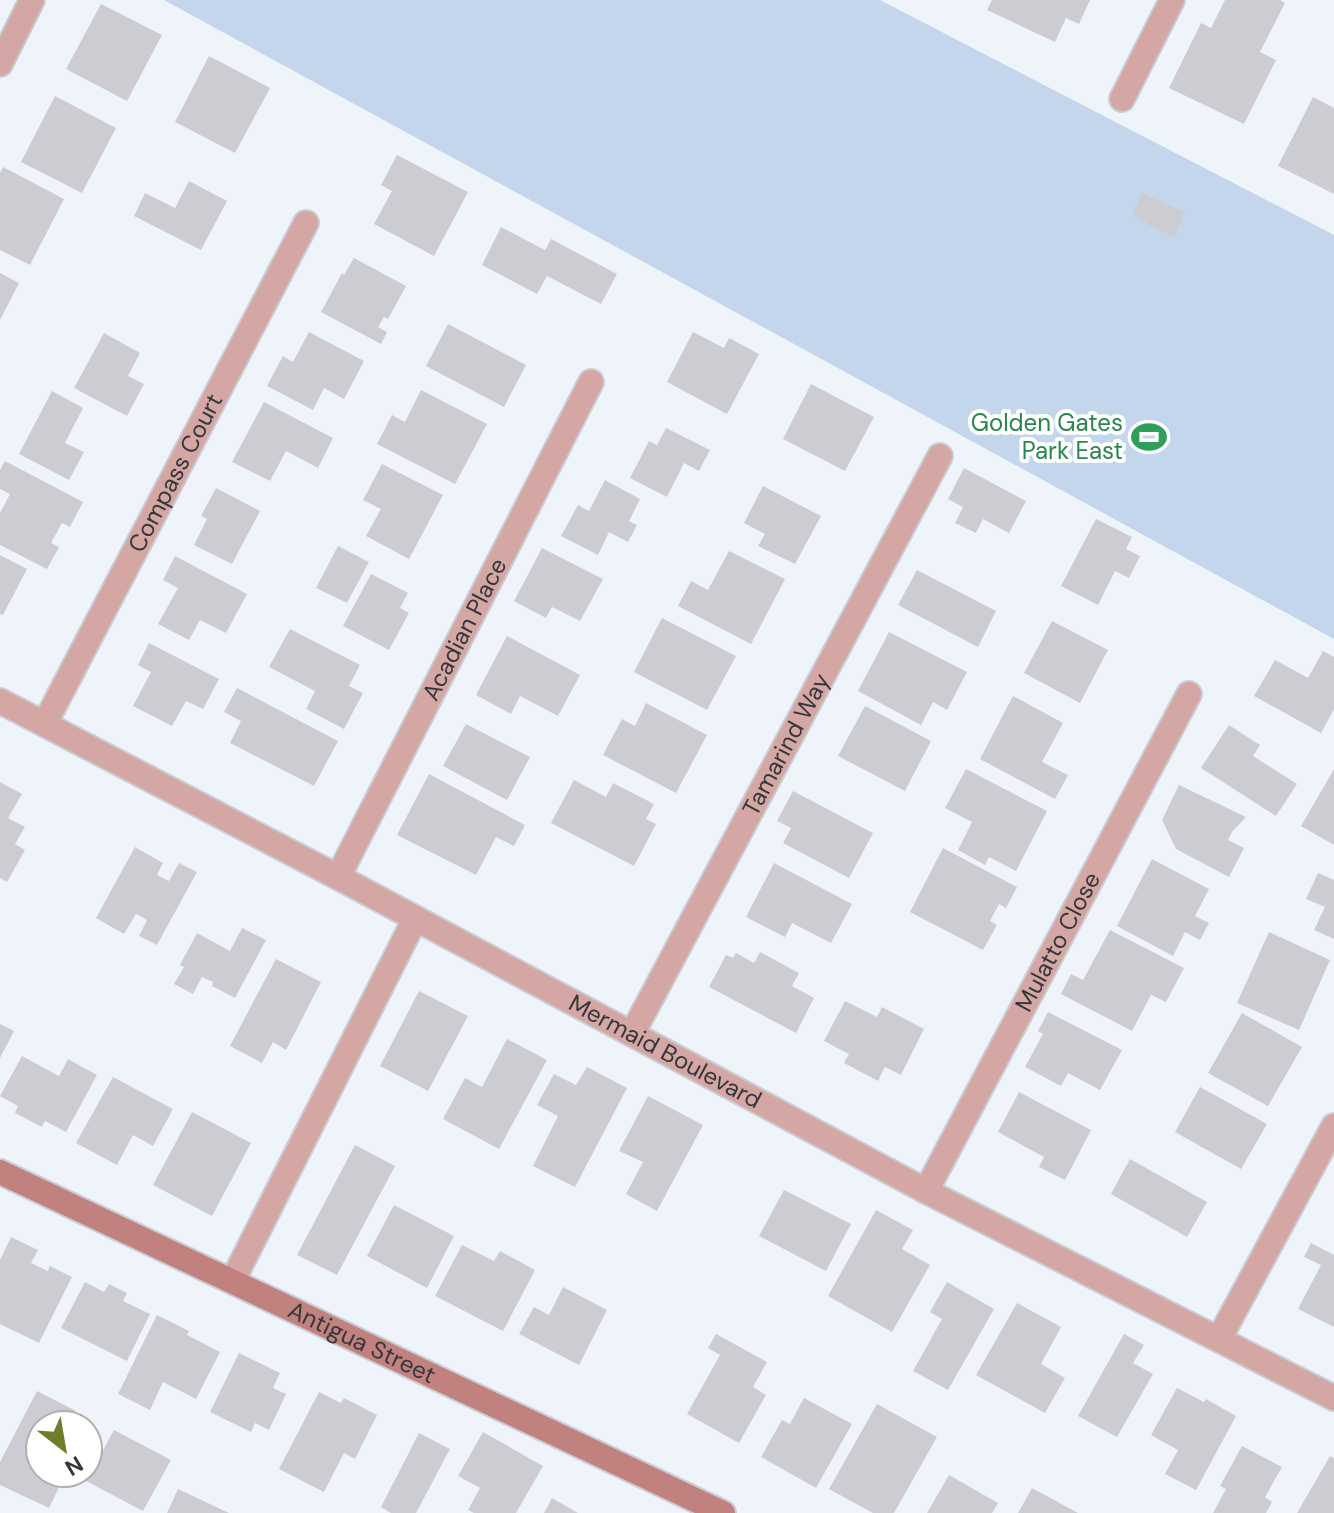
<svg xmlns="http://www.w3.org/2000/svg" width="1334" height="1513" viewBox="0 0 1334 1513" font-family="'DM Sans',sans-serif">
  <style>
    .green { fill: #c3d6eb }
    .building { fill: #ceccd3 }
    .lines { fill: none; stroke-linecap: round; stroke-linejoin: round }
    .street-casing { stroke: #caced4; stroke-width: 28 }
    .secondary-casing { stroke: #caced4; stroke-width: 28 }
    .street { stroke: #d4a7a4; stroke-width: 24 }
    .secondary { stroke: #c1817e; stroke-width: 24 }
    .labels { text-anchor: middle; stroke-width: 8; stroke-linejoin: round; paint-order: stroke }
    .leisure-label { font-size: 24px; fill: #27864d; stroke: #fff; text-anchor: end }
    .street-label { font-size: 24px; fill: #35373a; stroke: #fff }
  </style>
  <rect width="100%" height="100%" fill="#eff4fa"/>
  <path class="green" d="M164,0H880L1334,235V639Z"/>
  <path class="building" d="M992,0H1090L1079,24L1066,18L1055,42L987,10Z
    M1225,0H1280L1285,3L1260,52L1276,60L1244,124L1169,88L1201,23L1211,28Z
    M101,4L162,35L127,101L66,69Z
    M209,56L270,88L235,153L175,122Z
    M55,96L116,128L82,193L21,162Z
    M1313,97L1334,108V194L1278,166Z
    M397,155L468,192L434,256L374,224L392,191L381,185Z
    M3,167L64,199L30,265L0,250V173Z
    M189,181L227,201L201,250L134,216L145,193L175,208Z
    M1142,193L1185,212L1174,237L1146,224L1147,222L1132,215Z
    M501,227L545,250L551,239L617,274L601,304L547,276L537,294L482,265Z
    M354,258L406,286L388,319L384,317L378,327L387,332L381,344L321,312L342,273L344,275Z
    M0,273L19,283L0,320Z
    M448,324L526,365L504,407L426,366Z
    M309,332L364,361L344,399L324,388L313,410L267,386L283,356L293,362Z
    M693,332L724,348L729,338L759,354L727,414L667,382Z
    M104,333L140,353L128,376L144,384L127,416L74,388Z
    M811,384L874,417L845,471L783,439Z
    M421,390L487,424L455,484L377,444L392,415L405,422Z
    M52,391L83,408L65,443L84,452L69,480L19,454Z
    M264,402L333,438L318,468L286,451L270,481L232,462Z
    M666,428L710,450L699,471L684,463L667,497L630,478L649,441L657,445Z
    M5,461L83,502L70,527L62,523L51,543L59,547L47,569L0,545V513L10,494L0,489V470Z
    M382,464L443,495L409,559L366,536L381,509L363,500Z
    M964,468L1026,501L1009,533L983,519L976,533L955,523L963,507L948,499Z
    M605,480L640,499L629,521L637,525L628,542L609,532L598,555L561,536L578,505L589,511Z
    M763,486L821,516L795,564L758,546L765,534L744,523Z
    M216,488L260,511L232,564L194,545L207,519L201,516Z
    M1096,519L1132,537L1126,549L1140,556L1129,578L1115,571L1098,605L1061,586Z
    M338,546L369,562L347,603L316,588Z
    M542,548L603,579L580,621L552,607L546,618L514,601Z
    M729,551L785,579L751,644L678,606L691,581L708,590Z
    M0,555L27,569L3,615L0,614Z
    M175,556L247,594L226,633L200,620L189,640L158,624L178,588L163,580Z
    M917,570L996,611L978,647L898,605Z
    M371,574L408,593L400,608L409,613L389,650L343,626Z
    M662,618L736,656L707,710L634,672Z
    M1052,621L1108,650L1080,703L1024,673Z
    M290,629L360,665L349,686L363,693L344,729L306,709L315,691L269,667Z
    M889,632L967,672L947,710L933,702L921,725L858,691Z
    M507,636L580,675L558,716L520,696L511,714L476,695Z
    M149,643L219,679L203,709L186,701L172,726L133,706L151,672L138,665Z
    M1323,651L1334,657V709L1321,733L1254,696L1275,660L1308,678Z
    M237,688L338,741L314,786L230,743L241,721L224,712Z
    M1013,696L1063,723L1042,762L1068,775L1055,799L980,759Z
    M646,703L707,735L676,793L603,755L622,719L635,726Z
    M865,706L931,741L905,791L838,756Z
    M466,724L530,757L507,800L443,766Z
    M1229,725L1260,745L1253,756L1297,784L1276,816L1201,768Z
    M966,769L1047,811L1016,871L989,857L985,865L958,850L972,822L945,808Z
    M1334,769V845L1301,826Z
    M429,774L525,825L514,846L496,837L476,875L397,835Z
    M574,780L606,797L613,783L654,804L646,819L656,824L634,866L551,823Z
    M0,782L22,794L8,818L25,827L15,844L25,850L7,882L0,878Z
    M1179,785L1246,817L1232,832L1228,840L1244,848L1229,877L1176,849L1162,820Z
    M793,791L873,833L849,878L783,843L791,828L777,821Z
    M135,847L163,863L157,875L169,881L179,863L197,872L157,945L139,936L147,920L136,914L124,934L96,918Z
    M943,848L1017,887L1006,908L999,904L990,921L997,925L983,950L910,912Z
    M1152,859L1209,889L1195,916L1209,923L1200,940L1185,932L1173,956L1117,926Z
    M774,863L852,904L831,943L792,923L785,937L746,917Z
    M1318,873L1334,880V939L1314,930L1325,907L1306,899Z
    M242,928L266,940L235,998L212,986L213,982L202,977L193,994L174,984L184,967L180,965L197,933L230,951Z
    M1110,930L1184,968L1166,1002L1151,995L1132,1031L1061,994L1071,974L1083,980Z
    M1269,932L1330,960L1299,1030L1237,1003Z
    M760,952L799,973L792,986L814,998L796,1033L709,987L726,955L733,958L736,953L754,963Z
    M276,959L321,982L286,1050L273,1042L262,1063L230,1046Z
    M419,991L468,1016L428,1091L380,1066Z
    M845,1001L877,1017L882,1007L924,1029L901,1075L885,1067L878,1081L844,1063L849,1054L824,1041Z
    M1048,1012L1122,1050L1100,1090L1068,1073L1061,1086L1025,1067L1043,1034L1038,1031Z
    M1242,1013L1302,1047L1268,1106L1208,1073Z
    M0,1024L14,1031L0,1058Z
    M507,1039L547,1060L499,1149L443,1119L465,1078L482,1087Z
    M22,1056L59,1076L68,1059L97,1075L66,1132L45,1121L42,1127L15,1113L18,1106L0,1096Z
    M587,1067L627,1088L575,1187L533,1166L558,1116L537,1105L554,1074L576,1085Z
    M113,1077L173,1109L153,1146L133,1135L117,1165L76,1143Z
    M1200,1087L1267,1124L1241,1169L1175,1132Z
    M1019,1092L1091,1130L1065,1180L1039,1167L1044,1157L998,1132Z
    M648,1096L703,1125L657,1211L626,1194L643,1162L619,1151Z
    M192,1112L251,1143L212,1216L153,1185Z
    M355,1145L395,1166L337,1275L297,1255Z
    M1130,1159L1207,1202L1187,1237L1111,1194Z
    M784,1190L851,1224L826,1271L759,1236Z
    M394,1205L454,1236L427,1288L367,1256Z
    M876,1210L913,1230L902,1249L930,1265L892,1332L828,1296Z
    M11,1237L38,1250L31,1263L48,1271L50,1266L72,1277L39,1343L0,1324V1260Z
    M1311,1243L1334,1255V1327L1298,1309L1321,1265L1304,1257Z
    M462,1245L494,1261L500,1251L535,1270L503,1331L435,1296Z
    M85,1282L104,1292L109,1284L127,1293L123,1301L150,1314L127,1361L61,1328Z
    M947,1282L994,1309L948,1390L913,1371L942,1319L930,1312Z
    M563,1287L607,1310L579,1365L519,1334L534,1307L549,1315Z
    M1017,1303L1061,1327L1041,1364L1065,1378L1045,1413L976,1375Z
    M157,1315L189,1331L187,1335L220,1352L196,1399L163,1382L150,1410L118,1394Z
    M716,1334L767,1362L753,1387L766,1395L739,1443L687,1414L720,1355L708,1348Z
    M1124,1334L1144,1345L1133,1363L1153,1374L1117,1437L1078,1416Z
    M239,1353L280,1373L273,1388L286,1394L269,1430L255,1423L251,1432L210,1412Z
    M1177,1388L1204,1402L1206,1399L1236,1416L1196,1490L1165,1474L1178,1450L1151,1435Z
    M37,1391L76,1411L68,1425H40V1473H66L49,1508L0,1485V1462Z
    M319,1392L341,1403L344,1398L377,1415L355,1459L344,1453L324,1492L279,1469Z
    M804,1398L852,1424L816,1488L761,1457L782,1420L790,1424Z
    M877,1404L937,1437L894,1513H873L829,1489Z
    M114,1430L171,1460L143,1511L86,1481Z
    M483,1432L543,1466L516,1513H474L468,1510L480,1488L458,1476Z
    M419,1433L450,1449L416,1513H391L381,1507Z
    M1242,1446L1282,1467L1265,1497L1272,1502L1266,1513H1213L1226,1489L1220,1486Z
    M1330,1456L1334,1458V1513H1297Z
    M949,1475L998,1503L992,1513H927Z
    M1032,1488L1078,1513H1018Z
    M178,1489L229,1513H167Z
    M552,1498L578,1513H544Z"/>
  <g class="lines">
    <g class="street-casing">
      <g id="street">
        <path d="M0,64L32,0"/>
        <path d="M1122,99L1172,0"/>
        <path id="s1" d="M0,701L338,877L926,1191L1334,1398"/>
        <path id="s2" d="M45,723L306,223"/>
        <path id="s3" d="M338,877L591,382"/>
        <path id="s4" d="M632,1034L940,456"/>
        <path id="s5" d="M926,1191L1189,694"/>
        <path d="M233,1280L415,919"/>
        <path d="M1219,1339L1334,1126"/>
      </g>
    </g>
    <g class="secondary-casing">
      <g id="secondary">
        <path id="s6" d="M0,1172L723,1513"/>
      </g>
    </g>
    <use href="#street" class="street"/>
    <use href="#secondary" class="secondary"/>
  </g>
  <defs>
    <g id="stadium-bare" transform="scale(2.76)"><path d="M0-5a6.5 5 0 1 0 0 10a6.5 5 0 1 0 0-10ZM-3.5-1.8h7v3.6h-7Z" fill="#2e9e5b" stroke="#fff" stroke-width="2.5" paint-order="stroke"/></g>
  </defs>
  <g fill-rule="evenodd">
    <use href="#stadium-bare" x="1149" y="437"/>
  </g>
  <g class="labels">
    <g class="leisure-label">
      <text x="1123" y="431">Golden Gates<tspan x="1123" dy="28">Park East</tspan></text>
    </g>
    <g class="street-label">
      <text dy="8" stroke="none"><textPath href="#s2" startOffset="282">Compass Court</textPath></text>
      <text dy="8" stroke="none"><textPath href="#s3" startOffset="278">Acadian Place</textPath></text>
      <text dy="8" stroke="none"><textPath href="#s4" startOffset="328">Tamarind Way</textPath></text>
      <text dy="8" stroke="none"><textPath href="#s5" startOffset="282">Mulatto Close</textPath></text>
      <text dy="8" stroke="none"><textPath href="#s1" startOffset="752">Mermaid Boulevard</textPath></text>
      <text dy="8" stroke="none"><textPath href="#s6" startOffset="400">Antigua Street</textPath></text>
    </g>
  </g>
  <g transform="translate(64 1449) rotate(149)"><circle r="38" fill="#ffffff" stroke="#aeafb0" stroke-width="2"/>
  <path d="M0-6L14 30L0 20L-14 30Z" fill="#6f7c29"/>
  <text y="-12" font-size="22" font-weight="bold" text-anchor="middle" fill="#35373a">N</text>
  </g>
</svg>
